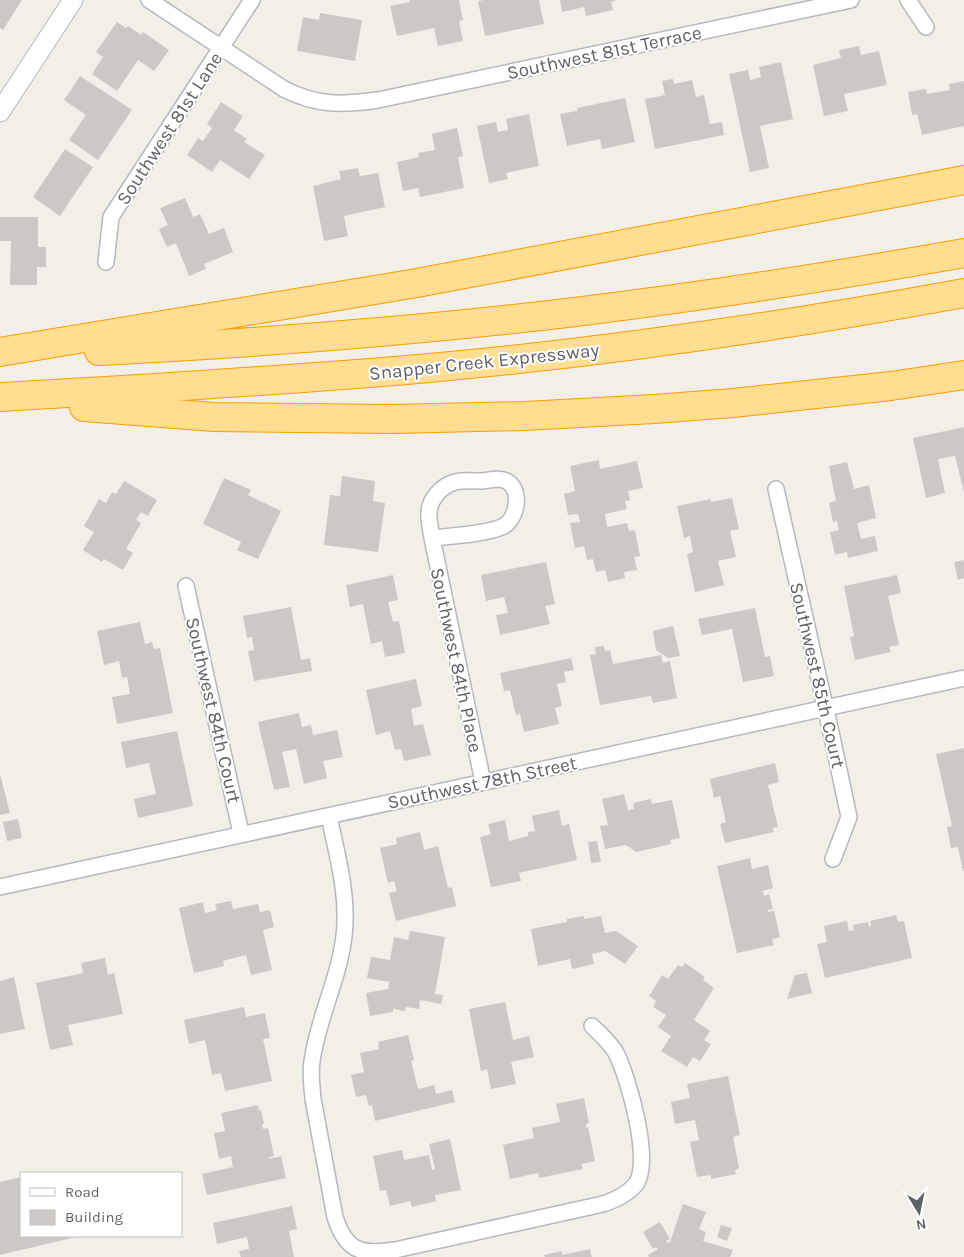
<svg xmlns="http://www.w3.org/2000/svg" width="964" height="1257" viewBox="0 0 964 1257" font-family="Karla,sans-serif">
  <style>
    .building { fill: #ccc9c5 }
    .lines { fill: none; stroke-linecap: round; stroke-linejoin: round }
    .minor-casing { stroke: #b5b8bc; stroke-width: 18 }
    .tertiary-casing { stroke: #b5b8bc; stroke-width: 21 }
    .motorway-casing { stroke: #f99c00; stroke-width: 30 }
    .minor { stroke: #fff; stroke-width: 15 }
    .tertiary { stroke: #fff; stroke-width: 19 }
    .motorway { stroke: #ffdd91; stroke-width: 28 }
    .labels { text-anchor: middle; stroke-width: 4; stroke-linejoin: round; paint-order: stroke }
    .street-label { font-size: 19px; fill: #5f6368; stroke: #fff }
  </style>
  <rect width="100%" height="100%" fill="#f1efe8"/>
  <path class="building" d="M0,0H22L3,30L0,28Z
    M409,0H459L463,20L459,21L463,41L438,46L434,28L397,36L390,6L410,2Z
    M484,0H539L544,24L485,36L478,1Z
    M560,0H615V1L611,2L613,10L586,16L584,7L562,12Z
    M320,13L362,20L355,61L297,51L303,17L319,20Z
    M117,22L126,28L128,26L141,35L143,32L169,50L154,71L138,60L117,91L92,74L103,57L96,52Z
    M859,46L861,55L879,51L887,85L844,94L848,111L824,116L813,65L841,58L839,50Z
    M781,62L793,119L760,126L769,168L750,172L729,74L748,70L750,80L761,77L759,67Z
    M80,76L132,110L98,160L69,140L86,115L64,100Z
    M673,79L674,84L692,80L696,97L704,95L710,124L722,122L724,135L655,149L645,99L665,95L662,81Z
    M964,81V126L922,135L917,114L912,115L908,92L926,89L927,94L950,90L949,84Z
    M625,98L635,142L602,149L600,139L567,146L560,114L577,111V108Z
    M221,102L243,116L234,130L247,139L244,142L265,155L249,179L220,160L212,172L187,155L198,138L203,141L212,128L207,124Z
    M529,114L539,166L506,173L508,179L489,183L477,126L496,122L498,132L508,130L506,119Z
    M457,128L463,156L458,157L464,188L420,197L418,188L403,191L397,162L419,157L418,153L435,150L432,134Z
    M65,149L93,167L60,216L33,197Z
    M358,168L360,176L378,173L385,207L344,216L348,236L324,241L313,186L341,179L339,171Z
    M185,198L193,217L200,214L209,234L224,228L233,252L204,264L206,269L189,276L176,243L167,247L159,229L168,225L160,208Z
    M0,217H38V247H46V267H37V285H10L11,241H0Z
    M964,427V492L955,456L938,459L945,493L926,498L913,438Z
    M599,460L600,469L637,461L643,488L628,491L630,500L625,501L627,509L605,514L607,527L627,523L629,531L635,530L640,556L634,557L637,570L624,572L625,578L608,582L605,570L596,572L593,559L587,560L584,546L575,548L570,523L580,522L578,514L568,515L564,494L575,491L570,466Z
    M847,462L854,489L869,485L876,518L857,523L861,539L875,536L878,551L848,558L847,552L835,555L830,532L839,530L837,521L833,522L829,503L836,501L829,466Z
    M342,476L375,481L373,501L385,503L378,552L324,545L330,495L340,496Z
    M224,478L251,490L248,495L281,511L258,559L237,550L241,542L203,524Z
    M124,481L157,500L148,516L141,512L136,520L141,523L126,549L133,553L123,570L104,559L102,562L83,550L94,532L84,526L99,499L106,503L112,492L116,494Z
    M732,498L739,529L730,531L736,557L718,561L724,585L695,592L687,554L693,552L690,536L684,538L677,506L711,499V502Z
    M964,560V578L958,580L954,562Z
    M546,562L555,604L545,606L550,624L500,635L496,615L508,613L504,597L486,601L481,575Z
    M393,575L398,600L388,602L393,622L399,621L405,653L385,657L382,641L371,644L363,604L350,607L346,585Z
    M897,575L901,593L888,596L899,645L889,647L891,652L855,660L850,637L854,636L844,586Z
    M291,607L301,660L310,658L312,671L254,681L248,651L254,650L252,637L247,638L243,616Z
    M755,608L765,657L770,656L774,676L743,682L732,629L702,635L698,619Z
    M140,622L145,644L152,642L154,649L160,648L173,713L117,724L112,697L130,694L127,677L122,678L119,661L104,665L97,631Z
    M673,626L680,656L668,658L656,650L653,631Z
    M604,646L605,651L610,650L613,664L661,655L663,663L670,661L677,698L653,703L651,696L600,705L590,655L596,654L595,647Z
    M571,658L574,670L564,672L566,682L557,684L562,706L555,708L559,724L524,732L520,714L516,715L510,690L504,691L500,673Z
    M416,679L422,706L411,709L414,726L423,724L431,755L404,761L401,749L395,750L390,731L376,735L366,690Z
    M299,713L302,727L311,725L313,735L337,730L343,757L323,761L327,778L304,784L296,749L282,752L290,787L274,790L258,722Z
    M177,731L193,806L138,818L134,799L156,794L149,763L126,768L121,742Z
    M964,748V871H963L958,847L951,848L947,827L952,826L936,754Z
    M775,763L779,782L768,785L778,827L773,828L774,832L725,843L720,824L726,822L720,796L714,798L710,779Z
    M0,774L10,813L0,815Z
    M624,794L628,810L634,809L633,803L650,799L652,804L672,800L680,838L670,840L671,844L636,852L626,845L605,849L600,826L608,825L602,799Z
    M559,810L562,826L569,824L577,860L519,873L521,881L491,887L480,837L491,834L488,824L505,820L509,841L528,836V832L535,831L532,816Z
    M18,819L22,838L7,841L3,822Z
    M420,832L424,850L438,846L448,888L452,887L456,906L396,921L389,893L397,891L394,881L388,883L380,848L397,844L396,838Z
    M597,841L601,862L591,863L588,842Z
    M750,858L752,869L768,865L773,888L763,891L764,896L769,894L773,909L768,910V912L774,911L780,937L772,939L774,945L737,953L717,866Z
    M231,901L233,909L258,904L260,912L270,910L274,927L263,930L272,970L251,975L246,955L223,961L224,966L194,973L179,908L203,902L205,913L217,910L215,904Z
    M896,915L898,922L904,921L912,958L825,978L817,944L827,942L824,926L847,921L849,931L854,930L853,925L868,922L869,927L871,926L870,921Z
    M584,916V919L601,916L605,933L616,931L638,946L625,964L605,951L592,954L594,964L572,969L570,959L538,966L531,929L567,922V919Z
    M410,931L445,937L435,994L443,995L441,1004L420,1000L419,1009L406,1007L405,1011L393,1009V1012L370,1016L366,993L388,989L389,982L367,978L371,957L390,960L394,937L408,940Z
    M105,958L108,975L114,973L123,1014L68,1025L73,1045L50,1050L36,983L83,973L81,963Z
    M685,963L705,977L703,980L714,988L694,1020L710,1031L704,1040L711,1044L700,1061L693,1057L687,1067L661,1051L671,1036L658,1027L666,1015L653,1007L656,1001L649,996L662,975L668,979L678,965L682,967Z
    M807,973L812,993L787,999L795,975Z
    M14,977L25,1029L0,1034V981Z
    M505,1002L513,1040L529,1036L534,1057L511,1062L516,1084L491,1089L487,1069L481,1071L469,1009Z
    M244,1007L246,1017L265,1013L270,1038L263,1039L272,1081L225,1091L221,1073L212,1075L205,1040L189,1044L184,1020Z
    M408,1035L414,1060L411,1061L418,1089L434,1085L436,1094L452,1090L455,1102L375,1121L372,1105L369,1106L366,1095L356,1097L351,1075L364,1072L360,1053L379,1049L378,1042Z
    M728,1076L740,1135L733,1137L739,1168L735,1170L736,1174L711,1179V1175L697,1177L690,1142L699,1140L695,1120L675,1124L671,1102L690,1098L687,1084Z
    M584,1098L589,1123L586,1124V1128L588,1127L595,1161L581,1164L583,1169L539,1178L538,1173L510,1179L503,1145L534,1138L532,1128L560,1122L556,1104Z
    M258,1105L259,1111L261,1110L264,1124H262L263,1129L268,1128L274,1156L269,1157V1159L281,1156L286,1178L207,1195L202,1174L233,1167L231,1156L219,1159L214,1133L225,1131L221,1113Z
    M450,1139L461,1190L435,1195L436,1201L412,1207L410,1201L390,1206L386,1190L380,1191L373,1156L402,1150L404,1160L429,1155L432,1170L435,1169L429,1144Z
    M21,1177V1236H80L0,1255V1182Z
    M683,1204L706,1212L699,1229L706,1232L703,1241L733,1250L730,1257H649L648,1255L658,1249L656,1247L653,1249L643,1232L660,1222L670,1239L666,1241L667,1243L670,1242Z
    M292,1206L297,1229L289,1231L294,1257H241L239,1251L249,1249L247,1237L217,1244L213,1223Z
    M721,1225L732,1228L727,1241L717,1237Z
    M590,1249L592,1257H545L544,1255L562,1251V1255Z"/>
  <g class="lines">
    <g class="minor-casing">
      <path id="minor" d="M149,0L284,89C317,106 343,105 378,100L851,0
        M908,0L926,27
        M106,262L111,217L252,0
        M776,489L832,737L849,817L833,859
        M432,538C431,531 429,523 429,516C428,500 441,486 455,482C464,480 473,481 482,481C490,480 502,477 508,482C522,491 517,518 504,526C488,534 451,536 432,538L483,782
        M186,586L241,833
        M329,816C337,855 349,896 344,936C339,979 318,1018 312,1061C310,1074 312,1087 313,1099L335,1217C346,1252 362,1255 395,1250L603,1204C615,1200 628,1194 636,1184C652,1161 629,1080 617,1055C612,1044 601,1035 592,1026
        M0,887L964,678"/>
    </g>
    <g class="tertiary-casing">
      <path id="tertiary" d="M0,112L73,0"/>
    </g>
    <g class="motorway-casing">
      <path id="motorway" d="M99,351C258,343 417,331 575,312C705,296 835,276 964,253
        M0,352L417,283L964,180
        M0,397C140,389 279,381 418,369C601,353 784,326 964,293
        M84,407L214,417L393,419L525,416L654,409L733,403L891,386L964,375"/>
    </g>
    <use href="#minor" class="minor"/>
    <use href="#tertiary" class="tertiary"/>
    <use href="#motorway" class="motorway"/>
  </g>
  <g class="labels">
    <g class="street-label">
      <text transform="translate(604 52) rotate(-12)" y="7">Southwest 81st Terrace</text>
      <text transform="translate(169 128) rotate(-57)" y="7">Southwest 81st Lane</text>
      <text transform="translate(484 361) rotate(-6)" y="7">Snapper Creek Expressway</text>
      <text transform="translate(457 660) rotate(78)" y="7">Southwest 84th Place</text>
      <text transform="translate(818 675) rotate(77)" y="7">Southwest 85th Court</text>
      <text transform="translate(214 710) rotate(77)" y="7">Southwest 84th Court</text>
      <text transform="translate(482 782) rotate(-12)" y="7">Southwest 78th Street</text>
    </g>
  </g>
  <rect x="20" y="1172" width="162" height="65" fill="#ffffff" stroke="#bfc1c3"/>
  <rect x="30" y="1188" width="25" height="8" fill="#ffffff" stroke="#bfc1c3"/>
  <text x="65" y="1197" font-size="15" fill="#5f6368">Road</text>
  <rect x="30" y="1210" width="25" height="15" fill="#ccc9c5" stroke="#bfc1c3"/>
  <text x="65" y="1222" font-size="15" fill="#5f6368">Building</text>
  <g transform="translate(919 1212) rotate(170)" stroke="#ffffff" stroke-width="4" paint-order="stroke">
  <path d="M0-4L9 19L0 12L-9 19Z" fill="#5f6368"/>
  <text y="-8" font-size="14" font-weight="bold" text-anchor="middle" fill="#5f6368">N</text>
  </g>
</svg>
